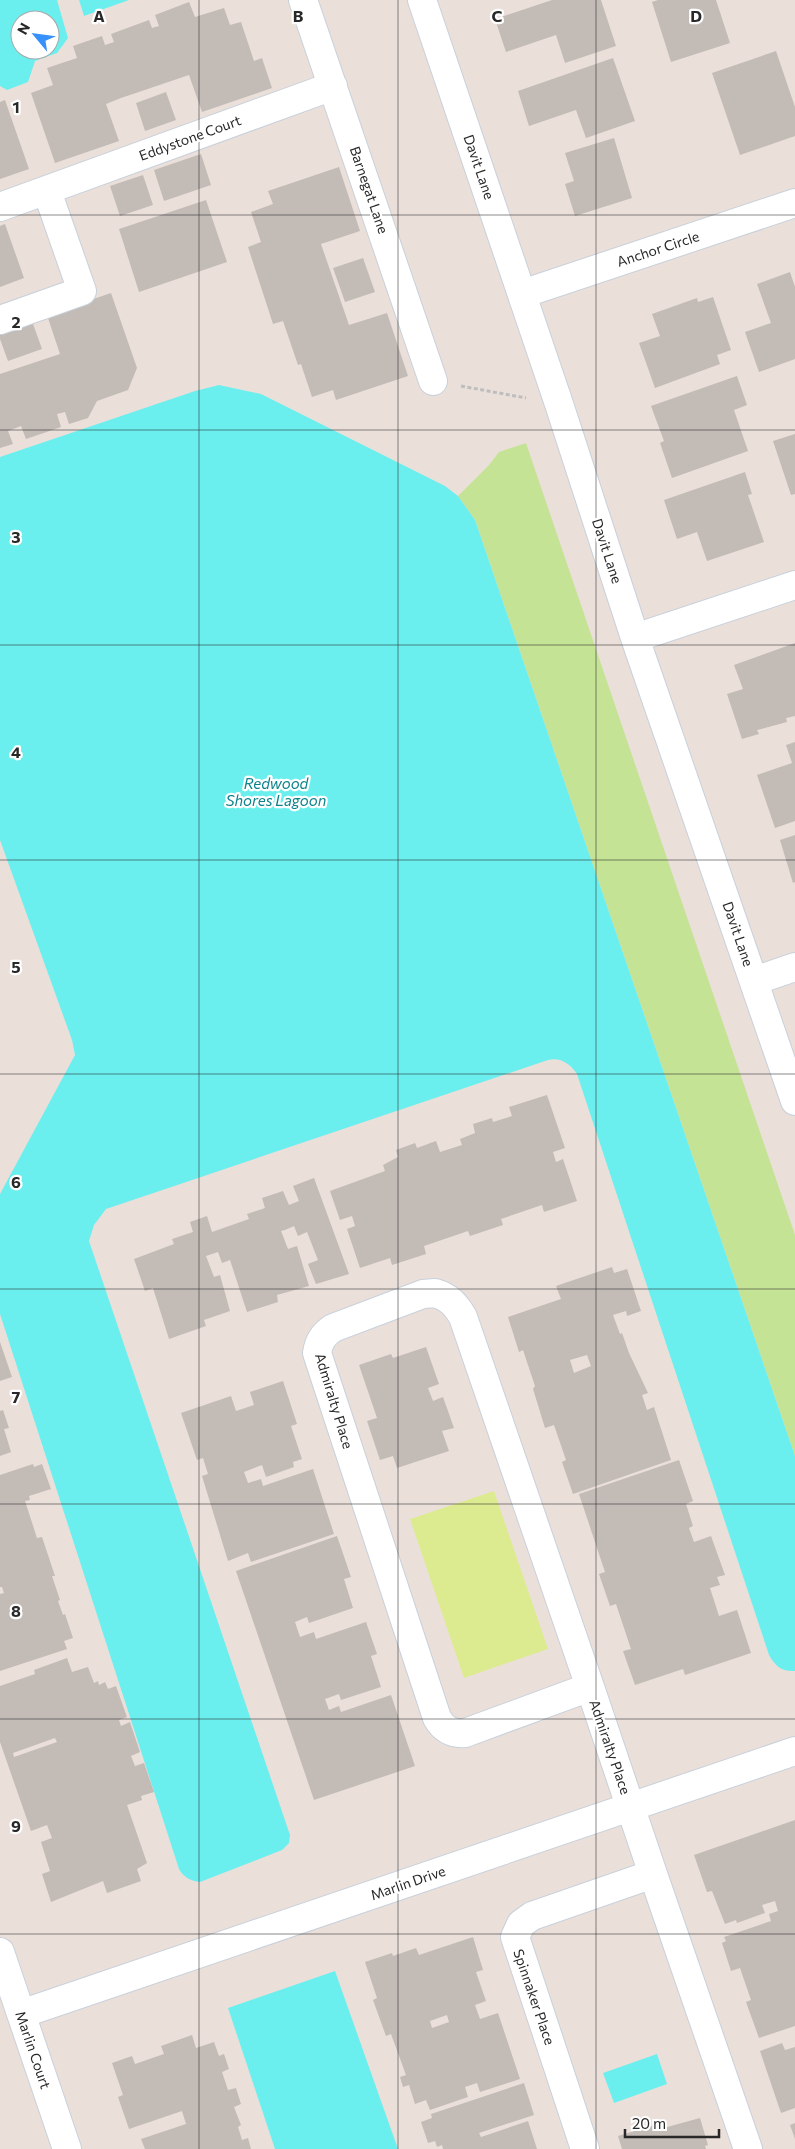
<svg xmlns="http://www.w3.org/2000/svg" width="795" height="2149" viewBox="0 0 795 2149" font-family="Commissioner,sans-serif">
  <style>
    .green { fill: #c5e395 }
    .pitch { fill: #ddeb90 }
    .water { fill: #6befee; fill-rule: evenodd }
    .building { fill: #c2bbb6; fill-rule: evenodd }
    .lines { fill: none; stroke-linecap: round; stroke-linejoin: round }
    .minor-casing { stroke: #c8d1db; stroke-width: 30 }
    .path { stroke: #bebebe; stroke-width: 3; stroke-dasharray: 4 2.5; stroke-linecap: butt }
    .minor { stroke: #fff; stroke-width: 28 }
    .grid { fill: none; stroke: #282828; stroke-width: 1; stroke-opacity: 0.55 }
    .labels { text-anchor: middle; stroke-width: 4.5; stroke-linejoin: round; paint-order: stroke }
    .street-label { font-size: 14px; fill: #282828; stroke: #fff }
    .water-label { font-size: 15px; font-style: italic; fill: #0c838b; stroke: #fff }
    .grid-label { font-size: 16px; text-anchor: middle; font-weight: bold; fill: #282828; stroke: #fff; stroke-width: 4.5; stroke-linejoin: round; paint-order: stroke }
  </style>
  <rect width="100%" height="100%" fill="#ebdfda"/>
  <path class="green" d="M526,443L795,1235V1456L475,520L458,496L489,465L499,452Z"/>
  <path class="pitch" d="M494,1491L548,1649L464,1678L410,1519Z"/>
  <path class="water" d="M0,0H57L68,38L57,53L35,61L28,82L7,90L0,86ZM20,20H50V50H20Z
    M79,0H129L84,16Z
    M219,385L261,394L445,486L458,496L475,520L795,1456V1671C782,1672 775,1666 769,1655L577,1074C570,1064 561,1057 548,1060L106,1209L94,1225L89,1241L290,1835L289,1843L282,1850L200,1882C191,1881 183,1877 179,1869L0,1314V1194L75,1055L72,1040L0,840V457L195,391Z
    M335,1971L398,2149H275L228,2008Z
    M657,2054L667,2084L614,2103L603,2073Z"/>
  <path class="building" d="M552,0H601L616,46L565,63L556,35L506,52L495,19Z
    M658,0H716L730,43L671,62L652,2Z
    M189,2L195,17L224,8L230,25L241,22L254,61L262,58L272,88L202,112L189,75L121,98L106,104L119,141L55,163L31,93L53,85L47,68L77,58L73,46L102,36L105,45L114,42L111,34L149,20L152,28L159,26L155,15Z
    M776,51L795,107V136L740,155L712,73Z
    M613,58L635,121L586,138L576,110L529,126L518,91Z
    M166,92L176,120L145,131L136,103Z
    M5,100L29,169L0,179V102Z
    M614,138L632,198L575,216L565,184L574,181L565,153Z
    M201,154L211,185L164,201L154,170Z
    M339,167L360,231L321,244L349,325L387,313L408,376L336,400L333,390L312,397L301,364L298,365L283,321L273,324L248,247L261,242L251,212L273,204L268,191Z
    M143,175L153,205L120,216L110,186Z
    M206,200L227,262L139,292L119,229Z
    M5,224L24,278L0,287V226Z
    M363,258L375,292L345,302L333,268Z
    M790,272L795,287V359L759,372L745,332L771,323L757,284Z
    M111,293L137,368L128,390L97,401L88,418L69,424L65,412L57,414L61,427L26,439L21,426L8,431L13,444L0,448V374L60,354L47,315Z
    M713,297L731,350L717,355L720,364L655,388L639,343L660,336L652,314L697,298L698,302Z
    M32,321L42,349L8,361L0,339V332Z
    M737,376L747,405L734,410L748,451L672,478L660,443L664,441L651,406Z
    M795,434V494L791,495L773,441Z
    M745,472L752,494L748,495L764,542L707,561L697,532L677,539L664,500Z
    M795,643V716L786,718L787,722L757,730L759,734L742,739L727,694L743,689L734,665Z
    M795,742V821L775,828L757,775L792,763L786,745Z
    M795,835V882L793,883L780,840Z
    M547,1095L565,1148L553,1152L556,1162L563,1159L577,1201L544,1212L542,1205L501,1219L503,1225L470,1236L468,1231L424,1246L426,1254L392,1265L390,1258L360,1268L347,1229L355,1226L352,1216L340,1220L330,1191L385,1171L383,1165L398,1157L396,1150L415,1143L417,1148L436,1141L440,1152L462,1145L460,1139L475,1133L473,1124L492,1118L493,1122L512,1116L509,1107Z
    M314,1178L349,1274L316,1284L308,1264L318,1260L307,1232L298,1236L294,1226L285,1230L281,1231L288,1249L297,1246L309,1286L277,1295L278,1302L247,1312L230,1260L222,1263L218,1252L206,1256L214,1277L220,1275L230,1311L204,1320L206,1326L169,1339L153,1288L145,1291L134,1259L174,1244L172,1239L193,1232L190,1222L207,1216L212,1232L249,1219L247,1214L265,1208L262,1198L283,1191L289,1205L299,1201L293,1186Z
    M612,1267L614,1273L627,1269L641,1311L627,1316L626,1311L613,1315L620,1334L622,1333L629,1353L648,1393L642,1395L647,1410L654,1407L671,1460L573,1494L562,1462L566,1460L554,1425L545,1428L533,1389L535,1386L523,1350L519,1352L508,1317L561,1299L556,1286ZM587,1355L591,1366L574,1373L570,1360Z
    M0,1342L12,1377L0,1381Z
    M426,1347L439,1384L428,1388L433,1401L443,1397L454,1428L442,1431L449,1451L397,1468L393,1456L380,1460L367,1421L377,1418L359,1365L391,1354L393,1358Z
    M283,1381L297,1424L291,1426L302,1459L293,1462L294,1467L266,1477L262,1465L244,1472L248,1483L261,1479L263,1486L313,1469L334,1534L251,1562L248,1553L228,1561L202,1476L208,1474L203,1458L197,1460L181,1413L231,1396L236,1411L254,1405L250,1392Z
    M3,1410L9,1428L4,1429L11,1452L0,1456V1411Z
    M679,1460L693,1501L686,1504L693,1526L689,1528L694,1542L711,1536L725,1575L717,1577L720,1585L710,1588L719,1616L737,1610L751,1653L685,1675L683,1669L635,1685L623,1651L631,1649L616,1604L610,1606L599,1574L605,1572L579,1494Z
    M33,1464L34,1467L42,1464L51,1489L29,1496L30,1500L25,1501L37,1538L42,1537L55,1576H52L60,1600L58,1601L63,1615L65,1614L73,1638L64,1641L67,1649L0,1671V1594L4,1593L2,1587H0V1475Z
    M337,1536L351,1577L344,1579L353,1608L309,1623L307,1617L295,1622L300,1637L314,1632L316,1639L366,1622L377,1654L371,1656L381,1687L341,1700L339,1694L325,1699L329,1710L339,1706L341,1712L391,1695L415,1766L314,1800L236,1571Z
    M67,1658L72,1672L88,1667L94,1683L98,1681L99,1685L105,1682L108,1689L116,1686L127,1717L119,1720L121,1726L130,1722L140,1752L131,1756L135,1766L144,1763L154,1792L141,1796L142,1800L127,1805L147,1863L137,1869L141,1881L107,1893L103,1881L51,1902L42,1874L50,1871L41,1842L52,1838L47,1825L31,1831L0,1742V1686L35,1674L34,1670ZM55,1738L57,1742L14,1757L13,1753Z
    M795,1820V2026L759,2038L746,2002L751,2000L740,1968L731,1971L722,1943L726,1941L724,1937L771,1921L769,1914L778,1911L775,1901L762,1905L765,1913L737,1923L736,1920L725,1924L712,1891L707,1892L694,1855Z
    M473,1937L483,1970L476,1972L486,2001L475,2005L480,2019L498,2013L520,2079L480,2092L477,2083L465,2087L468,2097L430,2110L426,2100L415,2104L409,2085L403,2087L400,2077L406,2075L391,2034L386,2036L373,2000L377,1998L365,1962L392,1953L393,1956L416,1948L419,1955ZM447,2015L449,2022L432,2028L430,2021Z
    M192,2035L196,2048L214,2042L219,2056L224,2054L229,2069L222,2072L228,2090L236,2088L241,2104L234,2107L241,2125L238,2127L242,2140L248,2138L251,2149H145L141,2139L186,2124L182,2111L129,2129L118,2097L123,2095L112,2063L132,2056L135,2064L164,2054L161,2046Z
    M782,2043L785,2050L795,2047V2108L781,2113L760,2051Z
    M524,2083L534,2115L479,2133L481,2137L528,2121L537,2149H443L442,2145L437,2147L435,2141L428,2143L421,2122L432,2118L431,2114Z
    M700,2118L708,2145L705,2146L706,2149H622L618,2136L658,2124L660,2129Z
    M795,2123V2139L790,2125Z"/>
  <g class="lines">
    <g class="minor-casing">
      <path id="minor" d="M303,0L433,381
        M422,0L559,404L635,638L795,1101
        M0,207L333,86
        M522,294L795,203
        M0,320L82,291L47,191
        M635,638L795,585
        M754,981L795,967
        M435,1293C449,1297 456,1305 463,1317L590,1687L465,1733C452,1734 444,1730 437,1718L317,1353C319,1341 323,1335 333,1328L423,1294Z
        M590,1687L653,1874
        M0,1952L67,2149
        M21,2014L795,1751
        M585,2149L515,1937L521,1924L532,1916L653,1874L748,2149"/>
    </g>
    <path class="path" d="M461,386L526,398"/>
    <use href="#minor" class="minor"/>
  </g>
  <path class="grid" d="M199,0V2149M398,0V2149M596,0V2149M0,215H795M0,430H795M0,645H795M0,860H795M0,1074H795M0,1289H795M0,1504H795M0,1719H795M0,1934H795"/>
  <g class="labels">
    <g class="street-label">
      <text transform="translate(190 138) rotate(-20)" y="5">Eddystone Court</text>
      <text transform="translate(479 167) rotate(71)" y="5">Davit Lane</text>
      <text transform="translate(369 190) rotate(71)" y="5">Barnegat Lane</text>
      <text transform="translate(658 249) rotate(-18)" y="5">Anchor Circle</text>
      <text transform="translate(607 551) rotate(72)" y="5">Davit Lane</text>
      <text transform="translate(738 934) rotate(71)" y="5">Davit Lane</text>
      <text transform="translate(334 1401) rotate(73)" y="5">Admiralty Place</text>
      <text transform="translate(610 1747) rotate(71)" y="5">Admiralty Place</text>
      <text transform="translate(408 1883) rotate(-19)" y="5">Marlin Drive</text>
      <text transform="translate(534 1997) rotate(71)" y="5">Spinnaker Place</text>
      <text transform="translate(33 2050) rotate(71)" y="5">Marlin Court</text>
    </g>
    <g class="water-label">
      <text x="276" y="789">Redwood<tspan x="276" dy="17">Shores Lagoon</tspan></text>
    </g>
  </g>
  <g class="grid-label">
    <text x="99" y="22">A</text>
    <text x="298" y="22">B</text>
    <text x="497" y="22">C</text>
    <text x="696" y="22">D</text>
    <text x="16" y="113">1</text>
    <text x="16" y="328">2</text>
    <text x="16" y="543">3</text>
    <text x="16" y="758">4</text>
    <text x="16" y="973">5</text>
    <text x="16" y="1188">6</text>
    <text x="16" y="1403">7</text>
    <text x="16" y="1617">8</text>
    <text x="16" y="1832">9</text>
  </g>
  <g transform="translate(35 35) rotate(299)"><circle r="24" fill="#ffffff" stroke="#a9a9a9"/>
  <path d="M0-4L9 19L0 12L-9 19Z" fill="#3791fb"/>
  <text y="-8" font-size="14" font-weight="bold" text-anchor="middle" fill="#282828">N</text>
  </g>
  <path d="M625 2129v8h94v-8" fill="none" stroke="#282828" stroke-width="2.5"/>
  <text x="632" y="2129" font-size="15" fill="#282828" stroke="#ffffff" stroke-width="4" paint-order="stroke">20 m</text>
</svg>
